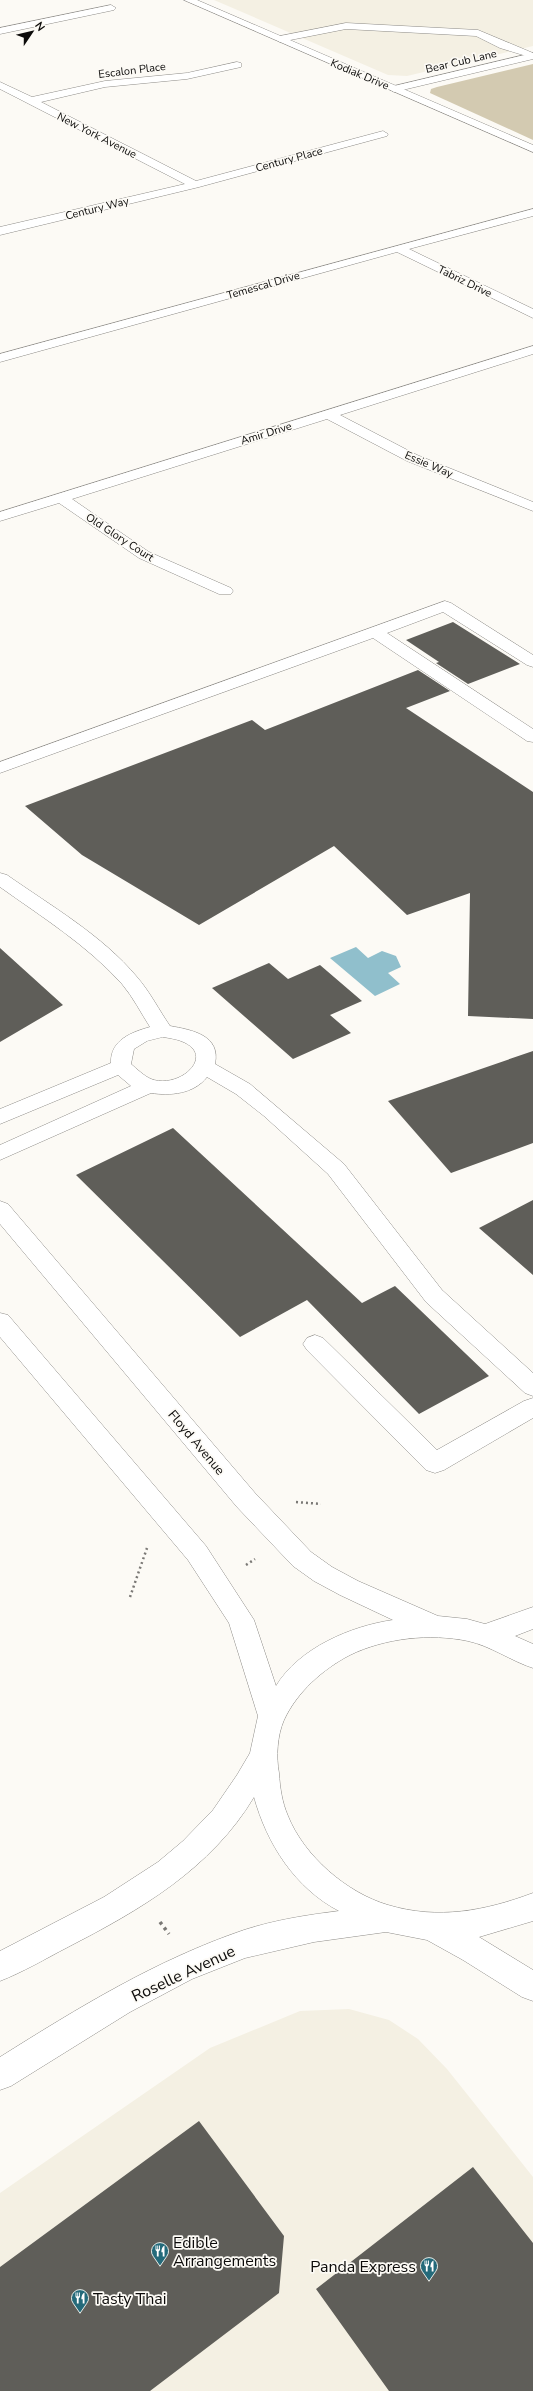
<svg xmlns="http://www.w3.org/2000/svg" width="533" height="2391" viewBox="0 0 533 2391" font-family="'Nunito Sans',sans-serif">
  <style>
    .built { fill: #f4f0e3 }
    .green { fill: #d3cab1 }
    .water { fill: #90bfcc }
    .building { fill: #5f5e59 }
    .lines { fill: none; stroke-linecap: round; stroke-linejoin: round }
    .lane-casing { stroke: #8e8c88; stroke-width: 1 }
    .street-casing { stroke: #8e8c88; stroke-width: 1 }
    .secondary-casing { stroke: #8e8c88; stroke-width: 1 }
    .path-far1 { stroke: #7a7875; stroke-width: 2.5; stroke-dasharray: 2 3; stroke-linecap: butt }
    .path { stroke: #7a7875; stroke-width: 3.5; stroke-dasharray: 3 4; stroke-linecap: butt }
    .lane { fill: #fff; fill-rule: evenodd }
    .street { fill: #fff; fill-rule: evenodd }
    .secondary { fill: #fff; fill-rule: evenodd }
    .labels { text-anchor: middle; stroke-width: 3.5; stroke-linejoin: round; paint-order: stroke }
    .far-street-label { font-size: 11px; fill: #0c0b0a; stroke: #fcfaf5 }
    .street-label { font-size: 13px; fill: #0c0b0a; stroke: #fcfaf5 }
    .near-street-label { font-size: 16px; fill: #0c0b0a; stroke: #fcfaf5 }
    .near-poi-label { font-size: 16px; fill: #0c0b0a; stroke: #fcfaf5; text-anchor: start }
  </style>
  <rect width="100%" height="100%" fill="#fcfaf5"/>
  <path class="built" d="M214,0H533V46L407,76L388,75Z
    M349,2009L389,2020L418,2039L447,2069L533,2177V2391H0V2193L210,2048L300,2011Z"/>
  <path class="green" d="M533,64V140L430,93L431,89L437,87Z"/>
  <path class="water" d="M356,947L368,958L382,951L396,956L401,967L388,973L400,984L375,996L330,958Z"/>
  <path class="building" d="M453,622L520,664L468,684L436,663L439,662L406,640Z
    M418,670L450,691L406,708L533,792V1019L468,1016L470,893L407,915L334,846L199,925L82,855L25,806L252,720L265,730Z
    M0,948L63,1005L0,1042Z
    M269,963L288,979L320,965L362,1001L330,1015L351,1033L293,1059L212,988Z
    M533,1051V1143L451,1173L388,1101Z
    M173,1128L362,1303L395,1286L489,1376L419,1414L307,1300L240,1337L76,1175Z
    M533,1200V1275L479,1228Z
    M199,2121L284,2236L279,2293L150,2391H0V2267Z
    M473,2167L533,2243V2391H389L316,2289Z"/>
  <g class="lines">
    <g class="lane-casing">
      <path id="lane" d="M346,23L478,30L533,53V58L500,48L476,36L346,29L280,42L275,39L280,36Z
        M445,601L451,603L533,655V667L527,665L443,612L387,633L533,729V742L527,741L373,638L0,773V762Z
        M0,873L7,875C51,906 102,935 137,977C150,992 159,1010 170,1026C192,1030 221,1035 215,1064L250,1084L344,1164L442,1290L533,1373V1396L525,1393L426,1302L328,1174L264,1116L236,1094L207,1077C194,1094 170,1096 151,1093L0,1160V1145L131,1086L118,1075L0,1124V1109L111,1063C110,1040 132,1032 150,1027C141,1013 133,997 122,984C87,945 42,917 0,887ZM163,1037C169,1038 176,1039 181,1041C218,1055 179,1090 151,1079C144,1076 137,1069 131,1064L134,1049L147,1041Z
        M315,1335L323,1338L437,1450L524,1401L533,1398V1418L444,1470L435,1473L426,1470L307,1350L303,1344L307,1338Z"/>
    </g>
    <g class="street-casing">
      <path id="street" d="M111,5L116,8L114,10L0,34V28Z
        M533,53V59L394,92L389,89L390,87Z
        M237,62L241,63V67L187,79L105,87L41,102L196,181L383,131L388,134L387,136L199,187L0,235V227L185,184L0,89V82L32,97L105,81L187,73Z
        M533,209V216L409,249L533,309V318L397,252L0,362V354Z
        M533,346V354L340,415L417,455L533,502V511L407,461L327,419L72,499L149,552L231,588L233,591L231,594H219L139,558L59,503L0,521V512Z"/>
    </g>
    <g class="secondary-casing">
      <path id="secondary" d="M184,0H197L533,145V152Z
        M0,1201L8,1204L255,1493L311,1552L332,1567L358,1581L438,1616L467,1619L485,1624L533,1607V1629L515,1636L533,1644V1668C511,1661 491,1646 468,1641C430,1633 385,1638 350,1655C323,1669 297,1692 284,1720C277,1736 276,1757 279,1773C280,1788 282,1802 288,1816C304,1856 347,1893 388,1905C438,1920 485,1911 533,1893V1921L479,1937L533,1970V2001L522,1997L463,1960L427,1940L386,1932L314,1942L245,1958L192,1979L130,2012L11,2086L0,2090V2057C78,2008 156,1960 244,1930C275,1920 307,1915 339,1911C295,1888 267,1844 254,1797C211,1869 140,1910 68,1947C45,1959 23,1972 0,1981V1951L104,1897L158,1862L183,1841L213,1810L237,1775L250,1753L258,1716L229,1623L188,1560L0,1337V1313L8,1315L206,1546L254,1620L276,1686C299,1648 351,1626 393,1620L340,1595L314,1581L293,1566L237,1507L0,1224Z"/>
    </g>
    <path class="path-far1" d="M296,1502L321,1504
      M246,1565L255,1559
      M130,1597L147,1548"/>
    <path class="path" d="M160,1922L169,1934"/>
    <use href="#lane" class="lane"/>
    <use href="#street" class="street"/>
    <use href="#secondary" class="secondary"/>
  </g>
  <defs>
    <g id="restaurant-pin" transform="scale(0.9)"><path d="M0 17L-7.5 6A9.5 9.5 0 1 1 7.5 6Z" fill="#246a7a" stroke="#fcfaf5"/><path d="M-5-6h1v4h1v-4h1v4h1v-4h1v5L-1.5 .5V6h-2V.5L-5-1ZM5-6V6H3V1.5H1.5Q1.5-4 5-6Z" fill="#fff"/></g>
  </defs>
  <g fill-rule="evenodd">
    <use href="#restaurant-pin" x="160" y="2251"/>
    <use href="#restaurant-pin" x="429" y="2266"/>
    <use href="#restaurant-pin" x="80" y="2298"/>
  </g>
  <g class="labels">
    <g class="far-street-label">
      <text transform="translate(461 61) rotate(-13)" y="4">Bear Cub Lane</text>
      <text transform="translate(132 70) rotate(-7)" y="4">Escalon Place</text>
      <text transform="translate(360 74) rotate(23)" y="4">Kodiak Drive</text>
      <text transform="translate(97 135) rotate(27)" y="4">New York Avenue</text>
      <text transform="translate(289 159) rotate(-15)" y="4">Century Place</text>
      <text transform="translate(97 208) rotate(-14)" y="4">Century Way</text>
      <text transform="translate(465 281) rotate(26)" y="4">Tabriz Drive</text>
      <text transform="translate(263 285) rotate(-16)" y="4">Temescal Drive</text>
      <text transform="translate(266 433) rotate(-17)" y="4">Amir Drive</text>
      <text transform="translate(429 464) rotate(23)" y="4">Essie Way</text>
      <text transform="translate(120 537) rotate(33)" y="4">Old Glory Court</text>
    </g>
    <g class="street-label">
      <text transform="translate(197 1442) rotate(50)" y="5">Floyd Avenue</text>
    </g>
    <g class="near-street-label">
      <text transform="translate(183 1973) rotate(-25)" y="6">Roselle Avenue</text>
    </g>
    <g class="near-poi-label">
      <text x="173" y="2248">Edible<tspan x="173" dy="18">Arrangements</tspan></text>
      <text x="416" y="2272" text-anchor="end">Panda Express</text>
      <text x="93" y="2304">Tasty Thai</text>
    </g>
  </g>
  <g transform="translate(32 32) rotate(55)" stroke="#fcfaf5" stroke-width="3" paint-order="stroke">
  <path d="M0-3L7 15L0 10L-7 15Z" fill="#0c0b0a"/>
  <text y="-6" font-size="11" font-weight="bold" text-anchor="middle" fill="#0c0b0a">N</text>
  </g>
</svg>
